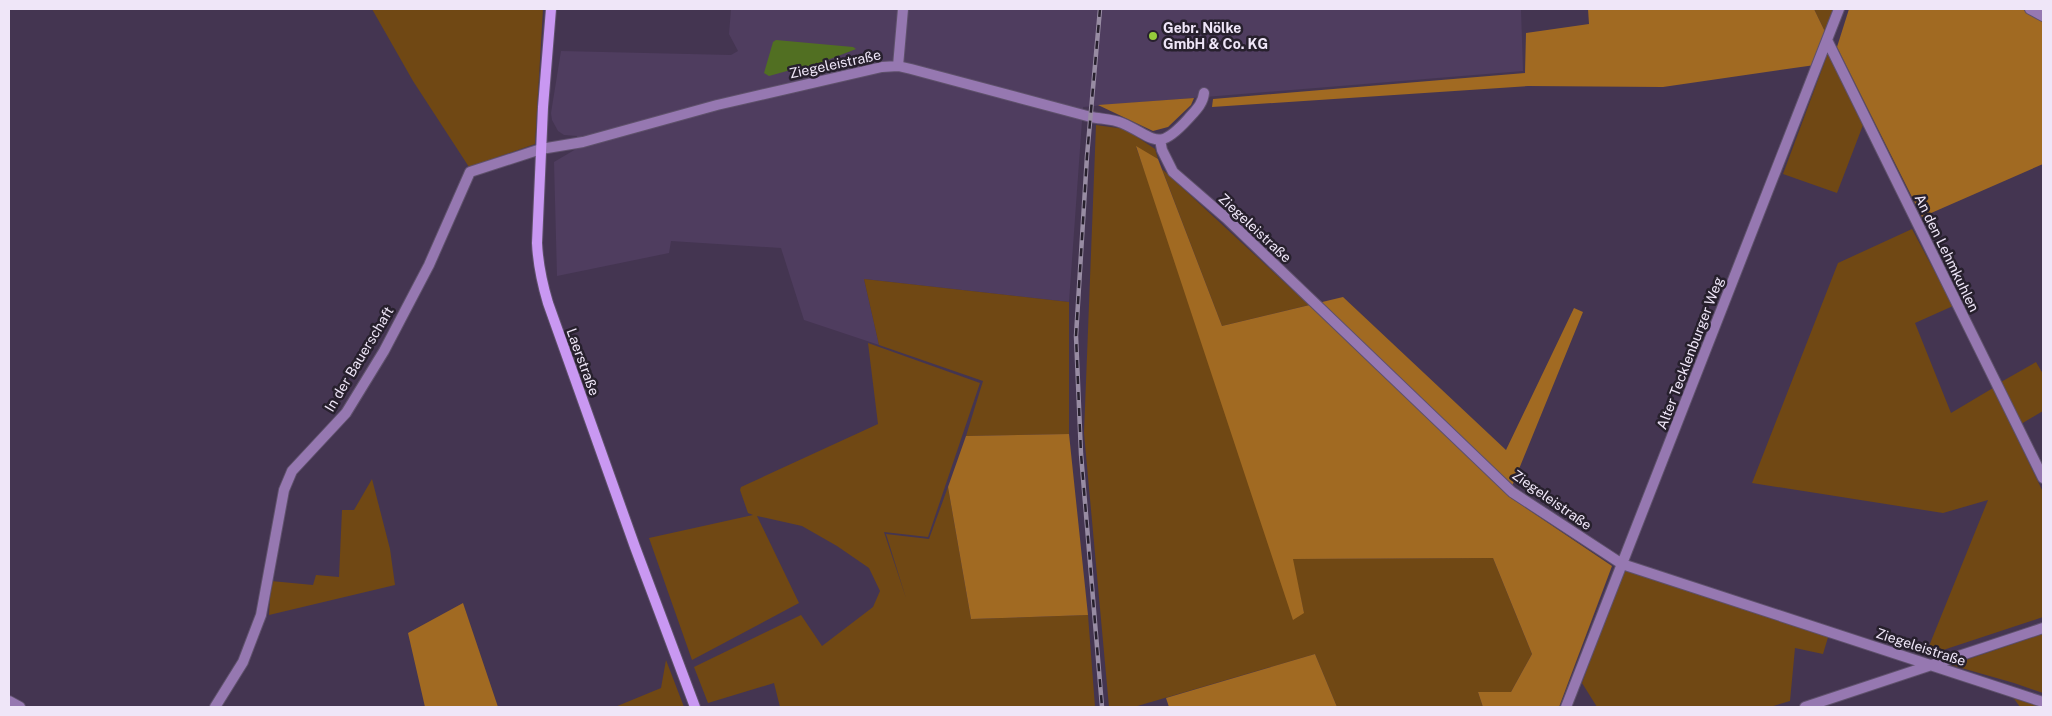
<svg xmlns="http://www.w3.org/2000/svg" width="2052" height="716" viewBox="0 0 2052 716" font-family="'Public Sans',sans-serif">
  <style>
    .built { fill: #4f3d5f }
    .green { fill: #704814 }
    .forest { fill: #a16a22 }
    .water { fill: #516f22 }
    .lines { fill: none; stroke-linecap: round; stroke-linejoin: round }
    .street-casing { stroke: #5f516c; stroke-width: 12 }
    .secondary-casing { stroke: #5f516c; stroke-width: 12 }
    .street { stroke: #9678b1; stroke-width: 10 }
    .secondary { stroke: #c998f2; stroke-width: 10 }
    .rail-casing { stroke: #988ca3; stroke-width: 4.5 }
    .rail { stroke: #27202d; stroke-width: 2.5; stroke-dasharray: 8; stroke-linecap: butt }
    .poi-dot { fill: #95cc3b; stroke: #27202d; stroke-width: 2 }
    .labels { text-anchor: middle; stroke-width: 5; stroke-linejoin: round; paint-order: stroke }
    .poi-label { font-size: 14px; font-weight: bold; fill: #efe6f8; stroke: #27202d; text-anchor: start }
    .street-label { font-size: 14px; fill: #efe6f8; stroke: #27202d }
  </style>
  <rect width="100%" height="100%" fill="#443551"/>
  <path class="built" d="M731,9H1526L1521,10L1523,71L1083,107L1069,302L864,279L879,345L804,320L781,248L671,241L669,253L557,276L554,162L576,149L577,136L564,135L558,131L552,120L551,113L561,51L731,55L738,51L729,34Z"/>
  <path class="green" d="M372,9H543L535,144L469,167L413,81Z
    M1814,9H1837L1827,36Z
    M1828,53L1863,125L1837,193L1783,174Z
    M1096,125L1125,129L1155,149L1158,159L1136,147L1304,613L1292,559L1493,558L1532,654L1511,692H1478L1483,707H1337L1315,654L1134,707H1109L1084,433Z
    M1162,169L1309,305L1222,326Z
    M1912,229L1953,306L1915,323L1951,413L1993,388L2043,492V617L1925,656L1988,500L1943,513L1752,483L1838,263Z
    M864,279L1069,302V434L966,436L983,381L879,345Z
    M868,343L980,383L928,537L884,532L906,598L886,534L929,539L948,487L971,619L1088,615L1095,707H780L774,683L708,703L694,667L801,615L822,646L873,607L880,591L869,568L837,546L802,526L757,516L799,603L692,660L649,538L753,515L748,513L740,490L741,487L878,424Z
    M2036,362L2043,374V411L2021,424L2001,382Z
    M372,479L390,549L395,585L269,615L271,581L313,585L316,575L339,577L342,510H354Z
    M1624,568L1829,634L1823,654L1795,648L1790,701L1770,707H1597L1582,683Z
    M2043,634V693L2014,683L1951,665Z
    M666,660L684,707H615L661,688Z
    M2010,693L2043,704V707H2020Z"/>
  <path class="forest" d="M1588,9H1814L1827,36L1815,65L1663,87L1528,86L1212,107L1213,99L1525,73L1526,33L1589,24Z
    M1849,9H2022L2043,21V164L1922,217L1837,47Z
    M1194,98L1191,105L1168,127L1153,131L1098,105Z
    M1136,146L1158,159L1222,326L1343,297L1506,450L1574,308L1583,312L1508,496L1612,566L1559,707H1483L1478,692H1511L1532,654L1493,558L1293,559L1304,613L1293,620Z
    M1069,434L1088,615L971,619L948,487L966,436Z
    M463,603L498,707H425L408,633Z
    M1315,654L1337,707H1169L1166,698Z"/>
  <path class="water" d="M776,40L853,47L856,49L825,61L812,68L787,71L769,76L764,73L773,42Z"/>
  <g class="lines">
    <g class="street-casing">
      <path id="street" d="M2030,9L2043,16
        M1827,40L2043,478
        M898,66L903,9
        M1160,140L1162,150L1173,172L1226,218L1512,492L1622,564L2043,702
        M9,701L20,707
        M215,707L243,662L261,615L284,490L292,471L346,413L384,351L429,265L470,172L541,149L583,142L717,105L882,67L898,66L911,69L1091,117C1101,119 1113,119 1122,123C1156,138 1157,153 1188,119C1195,111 1203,104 1204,93
        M1566,707L1839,9
        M1805,707L2043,628"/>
    </g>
    <g class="secondary-casing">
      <path id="secondary" d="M551,9L543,107L537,243C538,264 542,283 548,303L635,547L695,707"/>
    </g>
    <use href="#street" class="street"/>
    <use href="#secondary" class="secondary"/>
    <g class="rail-casing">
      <path id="rail" d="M1100,9L1087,156L1076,336L1081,454L1102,707"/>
    </g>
    <use href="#rail" class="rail"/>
  </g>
  <circle class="poi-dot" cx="1153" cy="36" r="5"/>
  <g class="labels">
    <g class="poi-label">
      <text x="1163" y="33">Gebr. Nölke<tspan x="1163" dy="16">GmbH &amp; Co. KG</tspan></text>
    </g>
    <g class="street-label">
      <text transform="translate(835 64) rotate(-12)" y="5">Ziegeleistraße</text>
      <text transform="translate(1255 228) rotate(43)" y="5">Ziegeleistraße</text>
      <text transform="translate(1947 253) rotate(64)" y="5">An den Lehmkuhlen</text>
      <text transform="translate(1690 353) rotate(-69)" y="5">Alter Tecklenburger Weg</text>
      <text transform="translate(359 359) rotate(-59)" y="5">In der Bauerschaft</text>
      <text transform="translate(583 362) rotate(70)" y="5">Laerstraße</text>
      <text transform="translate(1552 500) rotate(35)" y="5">Ziegeleistraße</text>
      <text transform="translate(1921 647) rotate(18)" y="5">Ziegeleistraße</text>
    </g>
  </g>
  <rect width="2052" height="716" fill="none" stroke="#efe6f8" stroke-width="20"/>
</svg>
